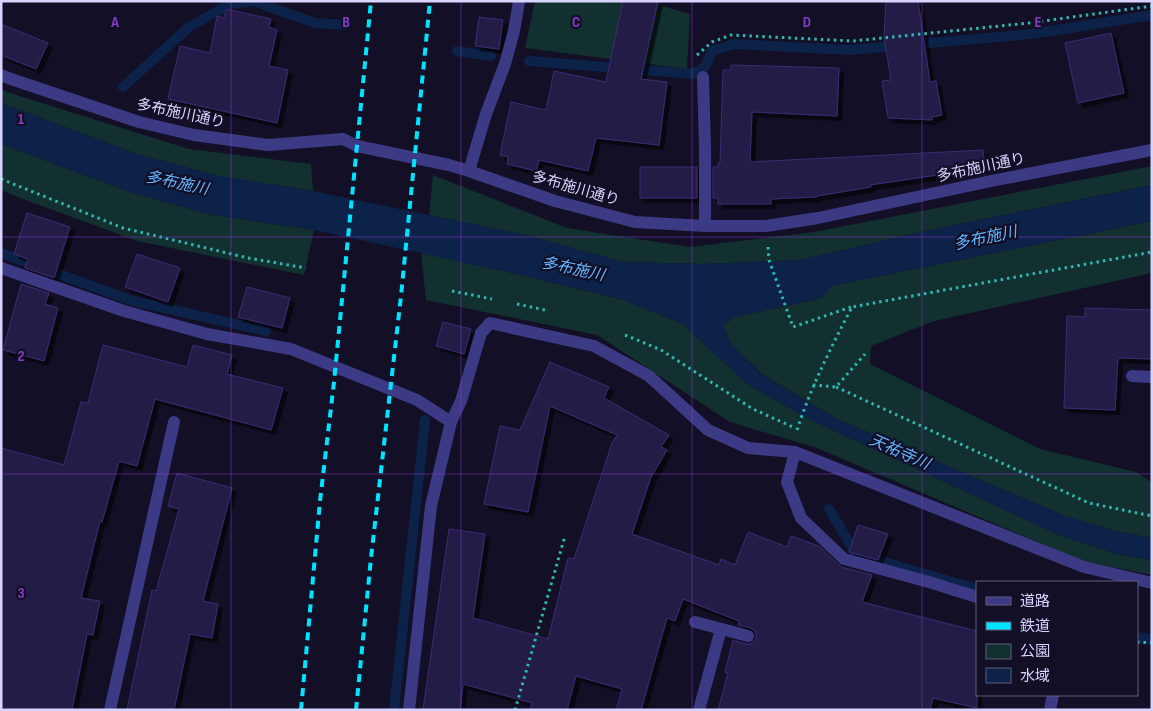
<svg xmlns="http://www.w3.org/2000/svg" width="1153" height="711" viewBox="0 0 1153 711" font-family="'Sofia Sans Condensed','Noto Sans JP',sans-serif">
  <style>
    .green { fill: #12302f }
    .water { fill: #0c2248 }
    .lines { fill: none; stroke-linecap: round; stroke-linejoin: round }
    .stream { stroke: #0c2248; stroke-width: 10 }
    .building { fill: #241b47; stroke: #3b2d73; filter: url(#shadow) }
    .path { stroke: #2fb8b0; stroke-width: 3; stroke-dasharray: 2.5 4; stroke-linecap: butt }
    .minor { stroke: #3d3a85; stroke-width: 12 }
    .rail { stroke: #00e5ff; stroke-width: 4; stroke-dasharray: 8 6; stroke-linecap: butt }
    .grid { fill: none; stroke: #843dc5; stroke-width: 1; stroke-opacity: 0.55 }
    .labels { text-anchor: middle; stroke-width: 4.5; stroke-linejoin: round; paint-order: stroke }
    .street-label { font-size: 15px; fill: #d9d4ff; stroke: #130f26 }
    .water-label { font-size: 16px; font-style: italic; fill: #62b6ff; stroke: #130f26 }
    .grid-label { font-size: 16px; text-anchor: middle; font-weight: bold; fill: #843dc5; stroke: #130f26; stroke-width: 4.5; stroke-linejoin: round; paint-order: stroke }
  </style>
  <defs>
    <filter id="shadow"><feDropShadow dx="4.5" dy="4.5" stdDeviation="0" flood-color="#0009"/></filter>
  </defs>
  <rect width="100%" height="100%" fill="#130f26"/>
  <path class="green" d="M535,1H644L690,14L687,69L525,48Z
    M1,89L13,94L189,149L311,164L313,191L218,176L137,154L1,103Z
    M1,144L127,191L207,214L314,230L304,275L137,241L23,199L1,190Z
    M1152,166V185L925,231L801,260L703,264L623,262L525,235L429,215L433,175L567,228L690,247L814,232Z
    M1152,221V273L934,321L871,346L870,364L1040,449L1136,472L1152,483V538L1119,532L1065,516L837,419L762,374L731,344L723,325L735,317L822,298L830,286Z
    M421,253L517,274L624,300L683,324L747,384L809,419L1059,535L1121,555L1152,560V575L1082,561L817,448L730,422L597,335L426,300Z"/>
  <path class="water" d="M1,103L137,154L218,176L313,191L429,215L525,235L623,262L703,264L801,260L925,231L1152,185V221L831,286L822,298L735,317L723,325L731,344L761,374L837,419L1065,516L1119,532L1152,538V560L1121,555L1059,535L809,419L747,384L683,324L624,300L517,274L314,230L207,214L127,191L1,144Z"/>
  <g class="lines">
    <path class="stream" d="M457,51L491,56
      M529,61L693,74L705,67L712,51L734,44L850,50L1031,34L1152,15
      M123,87L189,27L230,4L253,1L315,23L344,25
      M1,253L133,301L266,331
      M829,509L856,554L977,589
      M1137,637L1152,640
      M394,710L425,420"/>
  </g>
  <path class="building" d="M623,1H658L641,79L667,82L659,145L596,138L588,171L539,160L536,171L507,164L508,157L500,155L511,102L546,110L554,71L606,82Z
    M886,1H918L930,82L936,81L942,115L932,117V120L888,118L882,81L891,80L884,37Z
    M226,9L271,19L269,27L277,30L269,66L288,70L277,123L168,99L180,46L210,53L217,16L224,18Z
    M479,17L503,20L499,49L475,46Z
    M1,24L48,43L36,69L1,55Z
    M1111,33L1124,93L1078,103L1065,43Z
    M731,65L839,68L837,116L752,112L750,162L983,150L985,168L870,185L871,187L817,196V197L771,199V204H718V198H713V167H718V163H720L723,70H731Z
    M640,167H697V198H640Z
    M27,213L70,227L54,278L25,268L28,259L14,254Z
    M137,254L180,268L168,302L125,287Z
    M21,284L49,293L45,304L58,308L44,361L3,350Z
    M247,287L290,298L282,328L238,317Z
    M1085,308L1152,310V359L1118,358L1115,410L1064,408L1067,316L1085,317Z
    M443,322L471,329L464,354L436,346Z
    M103,345L187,367L193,345L232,355L227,374L283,388L271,430L155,399L137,466L119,461L102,522L100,521L81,598L100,601L93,635L87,634L72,710H1V448L64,465L81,402L88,403Z
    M550,362L609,387L604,398L669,435L661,447L667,450L651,477L632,534L719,565L721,559L735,565L748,532L787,547L791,536L819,546L841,567L872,575L862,602L977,631V708L933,698L930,710H718L728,673L725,672L733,640L746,644H751L756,639V633L751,628L738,625L739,621L683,599L675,621L667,618L641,710H616L622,689L576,676L567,710H530L532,703L463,684L460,710H423L449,529L485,534L473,618L548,639L568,558L574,559L612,443L617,435L550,406L528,512L484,504L500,426L520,430Z
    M177,473L232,488L203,601L218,604L212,638L190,634L174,710H127L152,590L156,591L179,509L168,506Z
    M858,525L888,534L878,560L849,552Z"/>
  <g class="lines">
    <path class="path" d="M697,55L712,42L731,35L853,41L1029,23L1152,6
      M1,179L123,228L248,258L306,268
      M768,247L769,260L793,327L851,307
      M452,291L492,299
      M517,304L545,310
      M625,335L661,350L753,409L795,428
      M813,385L836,387L865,354
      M836,387L1089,503L1152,516
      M797,430C811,387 831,347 852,307L1152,252
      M1137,642L1152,643
      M515,710L565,536"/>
    <path class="minor" d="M1,75L8,78L139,122L194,135L268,145L343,139L357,146L449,165L469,171L555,201L635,222L705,226H766L818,218L991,181L1152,150
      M703,77L705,148V226
      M469,171L486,114L505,64L514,31L519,1
      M1,268L124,311L207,334L291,349L417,400L451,422
      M1132,376L1152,377
      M795,452L787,482L801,518L844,559L929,582L977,597
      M695,622L748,636
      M110,710L174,422
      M409,710L431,506L451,422L461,401L481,333L490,323L594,346L649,376L708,430L748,448L795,452L1084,567L1152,583
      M699,710L721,629
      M1050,710L1053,695"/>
    <path class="rail" d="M301,710L320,501L334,382L371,1
      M356,710L371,558L401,296L430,1"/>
  </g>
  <path class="grid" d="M231,1V710M461,1V710M692,1V710M922,1V710M1,237H1152M1,474H1152"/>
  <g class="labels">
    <g class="street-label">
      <text transform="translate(181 113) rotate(12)" y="5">多布施川通り</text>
      <text transform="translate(981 167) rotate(-12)" y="5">多布施川通り</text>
      <text transform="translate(576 188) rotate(16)" y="5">多布施川通り</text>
    </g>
    <g class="water-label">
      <text transform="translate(177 182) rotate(12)" y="6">多布施川</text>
      <text transform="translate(985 237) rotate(-12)" y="6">多布施川</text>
      <text transform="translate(573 268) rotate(12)" y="6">多布施川</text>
      <text transform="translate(900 451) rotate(24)" y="6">天祐寺川</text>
    </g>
  </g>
  <g class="grid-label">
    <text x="115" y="27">A</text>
    <text x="346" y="27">B</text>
    <text x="576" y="27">C</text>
    <text x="807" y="27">D</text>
    <text x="1038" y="27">E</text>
    <text x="21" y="124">1</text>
    <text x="21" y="361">2</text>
    <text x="21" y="598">3</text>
  </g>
  <rect width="1153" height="711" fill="none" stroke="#d9d4ff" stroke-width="5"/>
  <rect x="976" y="581" width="162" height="115" fill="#130f26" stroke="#625e7d"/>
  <rect x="986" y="597" width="25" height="8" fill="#3d3a85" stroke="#625e7d"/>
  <text x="1020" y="606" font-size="15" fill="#d9d4ff">道路</text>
  <rect x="986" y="622" width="25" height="8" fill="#00e5ff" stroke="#625e7d"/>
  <text x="1020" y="631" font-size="15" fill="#d9d4ff">鉄道</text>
  <rect x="986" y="644" width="25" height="15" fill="#12302f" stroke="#625e7d"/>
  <text x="1020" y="656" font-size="15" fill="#d9d4ff">公園</text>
  <rect x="986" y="668" width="25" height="15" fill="#0c2248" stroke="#625e7d"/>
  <text x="1020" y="681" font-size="15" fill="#d9d4ff">水域</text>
</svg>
